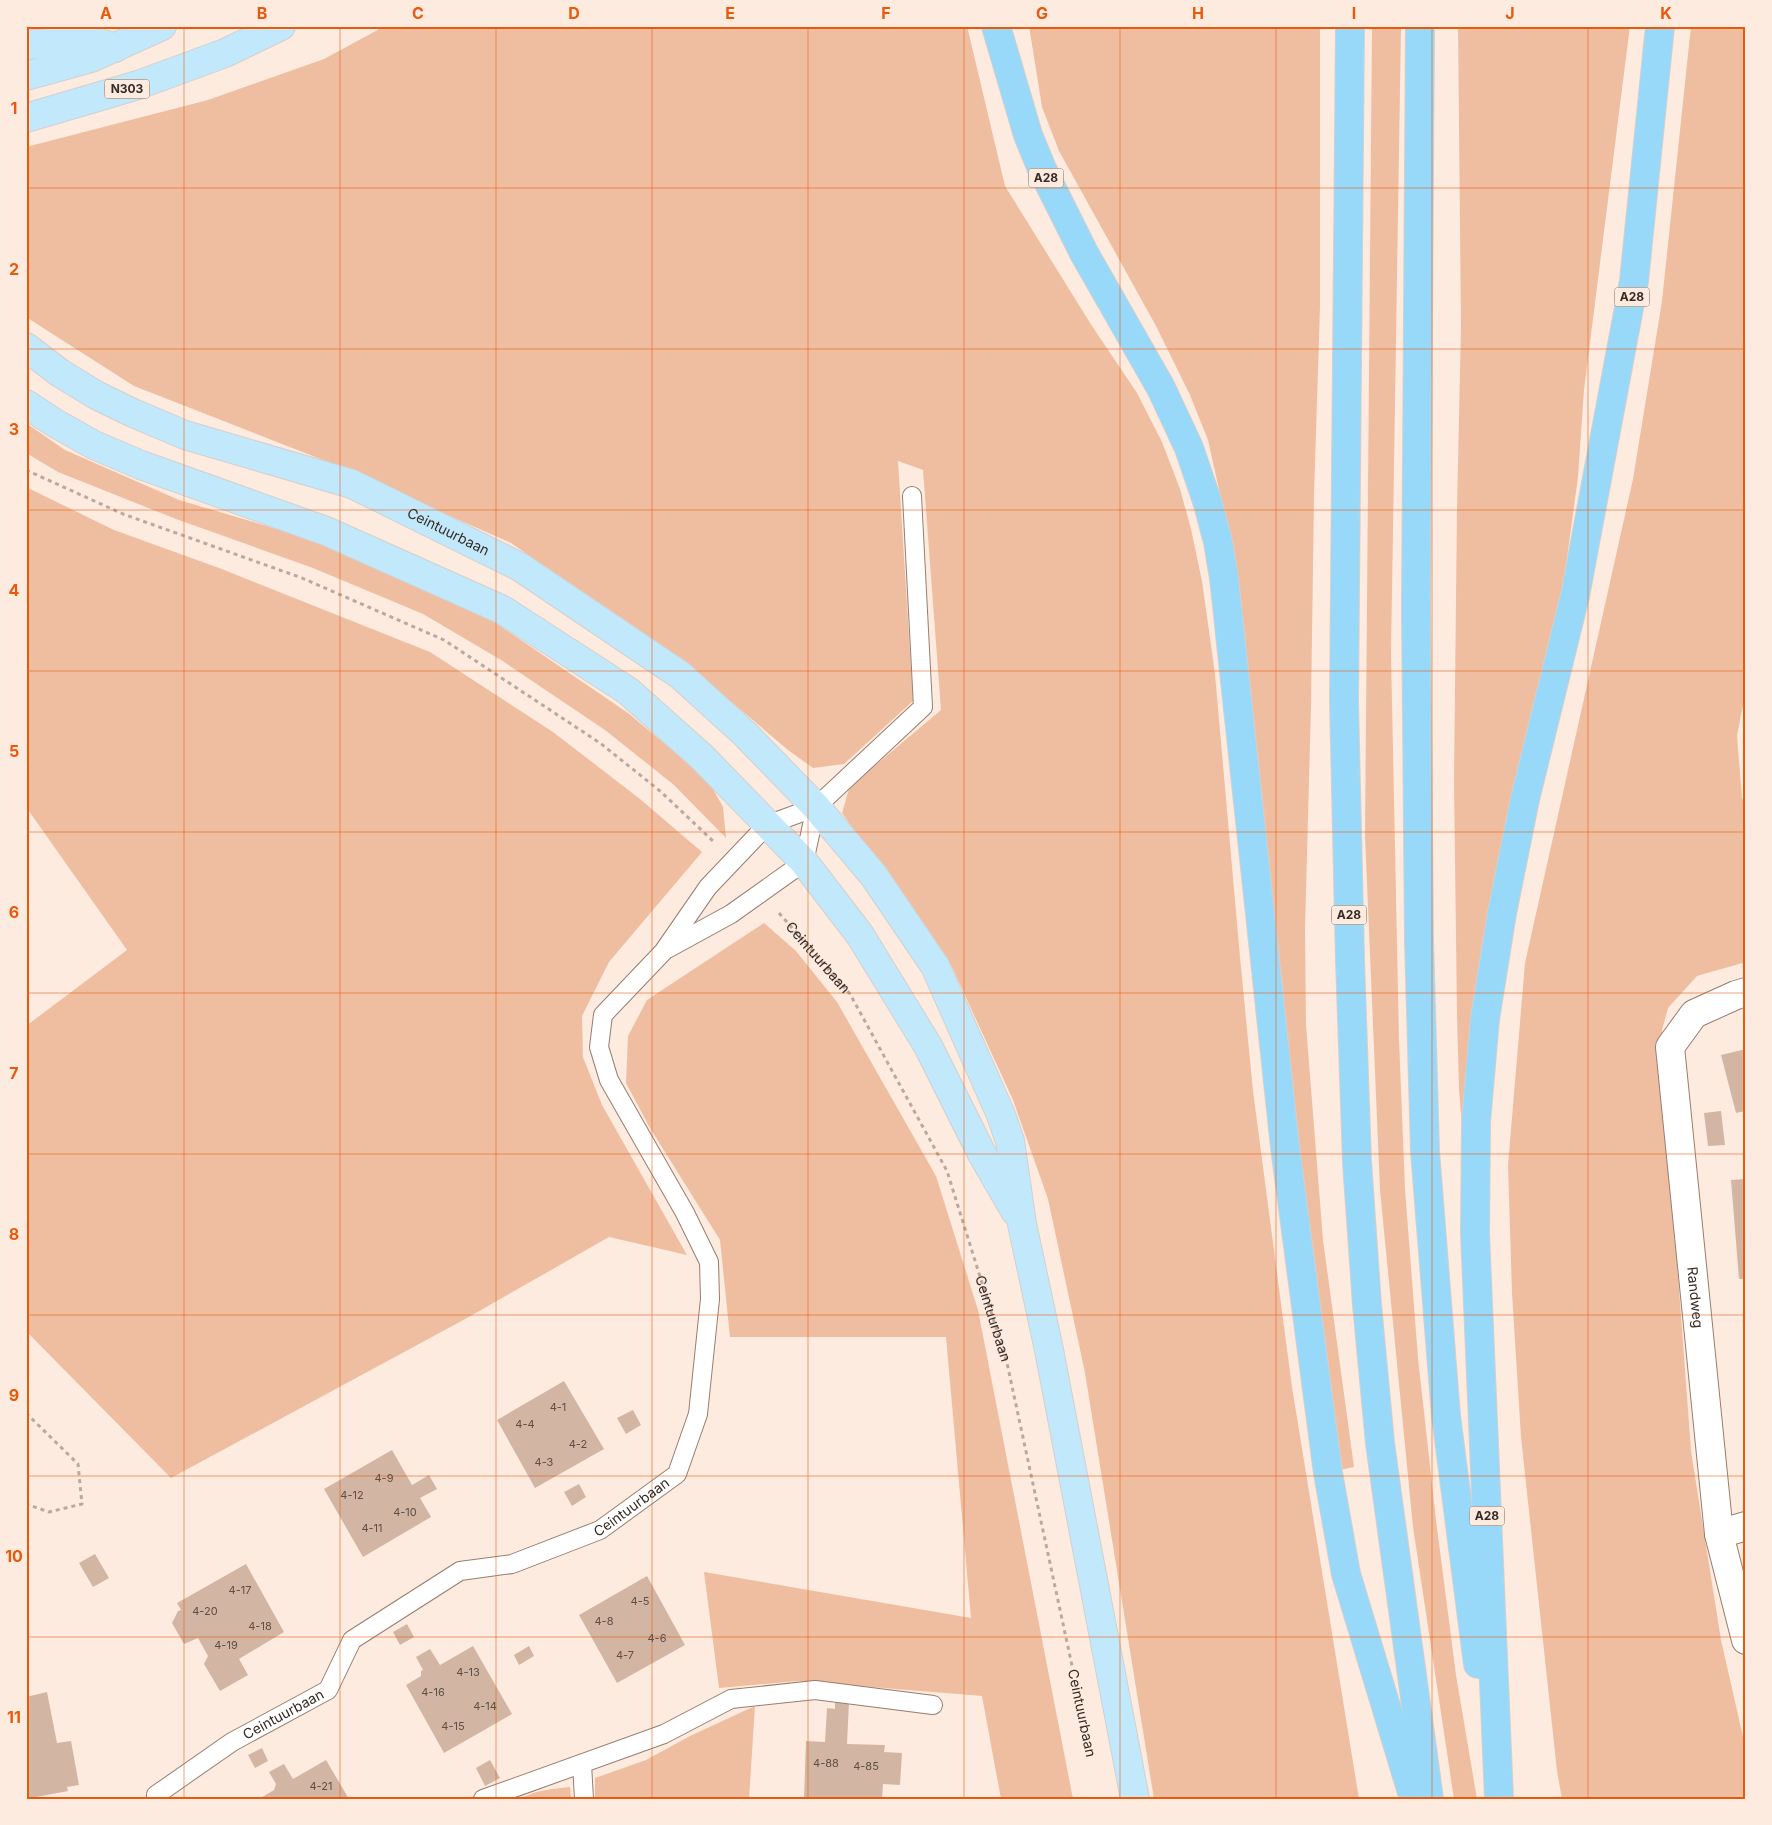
<svg xmlns="http://www.w3.org/2000/svg" width="1772" height="1825" viewBox="0 0 1772 1825" font-family="Inter,sans-serif">
  <style>
    .green { fill: #efbea1 }
    .building { fill: #d3b5a4 }
    .lines { fill: none; stroke-linecap: round; stroke-linejoin: round }
    .service-casing { stroke: #987d6d; stroke-width: 20 }
    .minor-casing { stroke: #987d6d; stroke-width: 30 }
    .primary-casing { stroke: #d3d0cf; stroke-width: 30 }
    .motorway-casing { stroke: #d3d0cf; stroke-width: 30 }
    .path { stroke: #b9a9a0; stroke-width: 3; stroke-dasharray: 4 4; stroke-linecap: butt }
    .service { stroke: #fff; stroke-width: 18 }
    .minor { stroke: #fff; stroke-width: 28 }
    .primary { stroke: #c1e8fb; stroke-width: 28 }
    .motorway { stroke: #98d8f9; stroke-width: 28 }
    .grid { fill: none; stroke: #e8590c; stroke-width: 1; stroke-opacity: 0.55 }
    .labels { text-anchor: middle; stroke-width: 4; stroke-linejoin: round; paint-order: stroke }
    .number-label { font-size: 11px; fill: #5e4e44 }
    .shield { fill: #fdebe0; stroke: #72655c; stroke-width: 1 }
    .shield-label { font-size: 12px; font-weight: bold; fill: #372b24 }
    .street-label { font-size: 14px; fill: #372b24; stroke: #fdebe0 }
    .neatline { fill: none; stroke: #e8590c; stroke-width: 2 }
    .grid-label { font-size: 16px; text-anchor: middle; font-weight: bold; fill: #e8590c }
  </style>
  <rect width="100%" height="100%" fill="#fdebe0"/>
  <path class="green" d="M385,26H967L1005,186L1092,326L1137,393L1162,442L1180,489L1191,529L1202,581L1215,674L1240,957L1253,1091L1292,1387L1359,1799H1154L1085,1373L1048,1199L1013,1100L952,967L842,813L849,789L872,768L941,710L923,470L898,461L913,701L844,764L813,768L788,750L688,665L511,543L323,460L134,386L26,317V147L208,100L324,59Z
    M1029,26H1320V307L1314,495L1311,706L1305,929L1306,1025L1323,1240L1354,1467L1340,1470L1300,1190L1229,534L1208,440L1190,395L1156,326L1059,151L1042,107Z
    M1372,26H1401L1391,654L1399,1040L1405,1189L1418,1358L1436,1520L1456,1675L1477,1799H1454L1413,1527L1380,1190L1365,836Z
    M1458,26H1630L1584,390L1578,477L1564,580L1512,811L1465,1165L1459,1089L1457,1016L1454,781L1457,508L1461,326Z
    M1691,26H1746V689L1737,736L1742,798L1746,808V962L1697,976L1668,1008L1662,1030L1673,1208L1691,1451L1721,1640L1746,1750V1799H1562L1557,1771L1521,1437L1512,1293L1508,1165L1525,963L1633,479L1662,301Z
    M26,423L65,450L179,500L321,542L481,613L628,713L708,780L723,807L726,838L674,785L605,730L501,660L423,614L313,568L176,519L58,472L26,453Z
    M26,487L114,530L219,568L430,652L553,732L640,799L702,852L609,962L582,1016L583,1057L602,1105L687,1255L609,1237L467,1318L171,1478L26,1331V1026L127,950L26,807Z
    M764,923L796,951L837,1002L936,1176L978,1310L1073,1799H1001L982,1696L798,1681L719,1688L704,1572L971,1618L946,1337H730L720,1240L650,1128L626,1083L628,1036L647,1000Z
    M755,1706L749,1799H595V1778L646,1760L690,1736Z
    M570,1787L571,1799H520C536,1790 552,1789 570,1787Z"/>
  <path class="building" d="M1746,1049V1111L1736,1113L1721,1055Z
    M1721,1111L1725,1145L1708,1146L1704,1113Z
    M1746,1179V1279H1739L1731,1180Z
    M1746,1329V1343H1744L1743,1330Z
    M564,1381L604,1449L535,1488L497,1420Z
    M633,1410L641,1425L626,1434L617,1418Z
    M392,1450L412,1485L429,1475L437,1489L420,1498L431,1517L363,1557L324,1489Z
    M579,1484L586,1497L572,1506L564,1492Z
    M95,1554L109,1578L93,1587L79,1563Z
    M246,1564L284,1632L239,1659L248,1675L220,1691L204,1664L208,1656L198,1638L184,1644L172,1623L178,1611L181,1610L177,1603Z
    M647,1576L685,1645L617,1683L579,1615Z
    M407,1624L414,1637L400,1645L393,1632Z
    M473,1646L512,1714L444,1753L406,1685L421,1676V1671L423,1670L416,1657L430,1649L440,1665Z
    M529,1646L534,1656L519,1665L514,1655Z
    M47,1692L57,1743L71,1741L79,1785L67,1787L68,1791L26,1799V1697Z
    M835,1701L849,1702L847,1744L885,1745L884,1752L902,1753L900,1785L883,1784L882,1799H804L806,1741L825,1742L827,1708L835,1709Z
    M262,1748L268,1761L255,1768L248,1755Z
    M326,1760L349,1799H259L274,1790L276,1784L269,1772L284,1764L293,1779Z
    M490,1760L500,1778L485,1786L476,1768Z"/>
  <g class="lines">
    <g class="service-casing">
      <g id="service">
        <path d="M667,949L731,914L804,862L816,807"/>
        <path d="M582,1764L584,1799"/>
        <path id="s2" d="M156,1799V1795L232,1742L328,1690L352,1640L460,1571L512,1564L600,1530L677,1474L698,1414L710,1299L709,1262L685,1213L609,1080L599,1047L603,1015L663,952L708,887L767,825L816,807L923,707L912,496"/>
        <path d="M483,1799L664,1734L731,1699L815,1690L933,1705"/>
      </g>
    </g>
    <g class="minor-casing">
      <g id="minor">
        <path id="s3" d="M1746,992L1736,995L1694,1014L1670,1047L1719,1534L1746,1640"/>
        <path d="M1719,1534L1746,1526"/>
      </g>
    </g>
    <g class="primary-casing">
      <g id="primary">
        <path d="M26,45L82,40L94,41L115,48"/>
        <path d="M26,76L91,58L162,26"/>
        <path d="M26,118L138,85L225,53L281,26"/>
        <path id="s4" d="M26,347L60,373L96,395L133,413L185,435L352,484L520,567L680,675L745,734L816,807L874,876L935,966L1001,1115L1010,1141L1022,1224L1049,1350L1135,1799"/>
        <path d="M26,404L55,423L94,445L141,465L326,531L503,610L628,691L702,757L804,862L860,935L928,1046L982,1154L1015,1211"/>
      </g>
    </g>
    <g class="motorway-casing">
      <path id="motorway" d="M996,26L1028,135L1042,169L1084,253L1161,388L1189,448L1208,504L1218,542L1224,578L1285,1147L1328,1473L1346,1574L1414,1799
        M1350,26L1344,702L1350,960L1357,1162L1367,1305L1380,1443L1429,1799
        M1420,26L1416,608L1419,940L1425,1151L1446,1416L1478,1664
        M1499,1799L1475,1233L1476,1122L1485,1019L1502,913L1525,799L1575,596L1634,281L1660,26"/>
    </g>
    <g class="path">
      <path d="M26,470L123,514L302,578L444,640L600,743L660,791L714,842"/>
      <path id="s1" d="M779,913L850,994L947,1171L1007,1363L1091,1754"/>
      <path d="M26,1413L78,1464L82,1504L49,1512L26,1504"/>
    </g>
    <use href="#service" class="service"/>
    <use href="#minor" class="minor"/>
    <use href="#primary" class="primary"/>
    <use href="#motorway" class="motorway"/>
  </g>
  <path class="grid" d="M184,26V1799M340,26V1799M496,26V1799M652,26V1799M808,26V1799M964,26V1799M1120,26V1799M1276,26V1799M1432,26V1799M1588,26V1799M26,188H1746M26,349H1746M26,510H1746M26,671H1746M26,832H1746M26,993H1746M26,1154H1746M26,1315H1746M26,1476H1746M26,1637H1746"/>
  <g class="labels">
    <g class="number-label">
      <text x="558" y="1411">4-1</text>
      <text x="525" y="1428">4-4</text>
      <text x="578" y="1448">4-2</text>
      <text x="544" y="1466">4-3</text>
      <text x="384" y="1482">4-9</text>
      <text x="352" y="1499">4-12</text>
      <text x="405" y="1516">4-10</text>
      <text x="372" y="1532">4-11</text>
      <text x="240" y="1594">4-17</text>
      <text x="640" y="1605">4-5</text>
      <text x="205" y="1615">4-20</text>
      <text x="604" y="1625">4-8</text>
      <text x="260" y="1630">4-18</text>
      <text x="657" y="1642">4-6</text>
      <text x="226" y="1649">4-19</text>
      <text x="625" y="1659">4-7</text>
      <text x="468" y="1676">4-13</text>
      <text x="433" y="1696">4-16</text>
      <text x="485" y="1710">4-14</text>
      <text x="453" y="1730">4-15</text>
      <text x="826" y="1767">4-88</text>
      <text x="866" y="1770">4-85</text>
      <text x="321" y="1790">4-21</text>
    </g>
    <g class="shield">
      <rect x="104.5" y="79.5" width="45" height="19" rx="4"/>
      <rect x="1028.5" y="168.5" width="35" height="19" rx="4"/>
      <rect x="1614.5" y="287.5" width="35" height="19" rx="4"/>
      <rect x="1331.5" y="905.5" width="35" height="19" rx="4"/>
      <rect x="1469.5" y="1506.5" width="35" height="19" rx="4"/>
    </g>
    <g class="shield-label">
      <text x="127" y="93">N303</text>
      <text x="1046" y="182">A28</text>
      <text x="1632" y="301">A28</text>
      <text x="1349" y="919">A28</text>
      <text x="1487" y="1520">A28</text>
    </g>
    <g class="street-label">
      <text dy="5" stroke="none"><textPath href="#s4" startOffset="464">Ceintuurbaan</textPath></text>
      <text dy="5" stroke="none"><textPath href="#s1" startOffset="59">Ceintuurbaan</textPath></text>
      <text dy="5" stroke="none"><textPath href="#s3" startOffset="349">Randweg</textPath></text>
      <text dy="5" stroke="none"><textPath href="#s1" startOffset="464">Ceintuurbaan</textPath></text>
      <text dy="5" stroke="none"><textPath href="#s2" startOffset="575">Ceintuurbaan</textPath></text>
      <text transform="translate(1082 1713) rotate(78)" y="5">Ceintuurbaan</text>
      <text dy="5" stroke="none"><textPath href="#s2" startOffset="155">Ceintuurbaan</textPath></text>
    </g>
  </g>
  <rect width="1772" height="1825" fill="none" stroke="#fdebe0" stroke-width="55"/>
  <rect x="28" y="28" width="1716" height="1770" class="neatline"/>
  <g class="grid-label">
    <text x="106" y="19">A</text>
    <text x="262" y="19">B</text>
    <text x="418" y="19">C</text>
    <text x="574" y="19">D</text>
    <text x="730" y="19">E</text>
    <text x="886" y="19">F</text>
    <text x="1042" y="19">G</text>
    <text x="1198" y="19">H</text>
    <text x="1354" y="19">I</text>
    <text x="1510" y="19">J</text>
    <text x="1666" y="19">K</text>
    <text x="14" y="114">1</text>
    <text x="14" y="275">2</text>
    <text x="14" y="435">3</text>
    <text x="14" y="596">4</text>
    <text x="14" y="757">5</text>
    <text x="14" y="918">6</text>
    <text x="14" y="1079">7</text>
    <text x="14" y="1240">8</text>
    <text x="14" y="1401">9</text>
    <text x="14" y="1562">10</text>
    <text x="14" y="1723">11</text>
  </g>
</svg>
